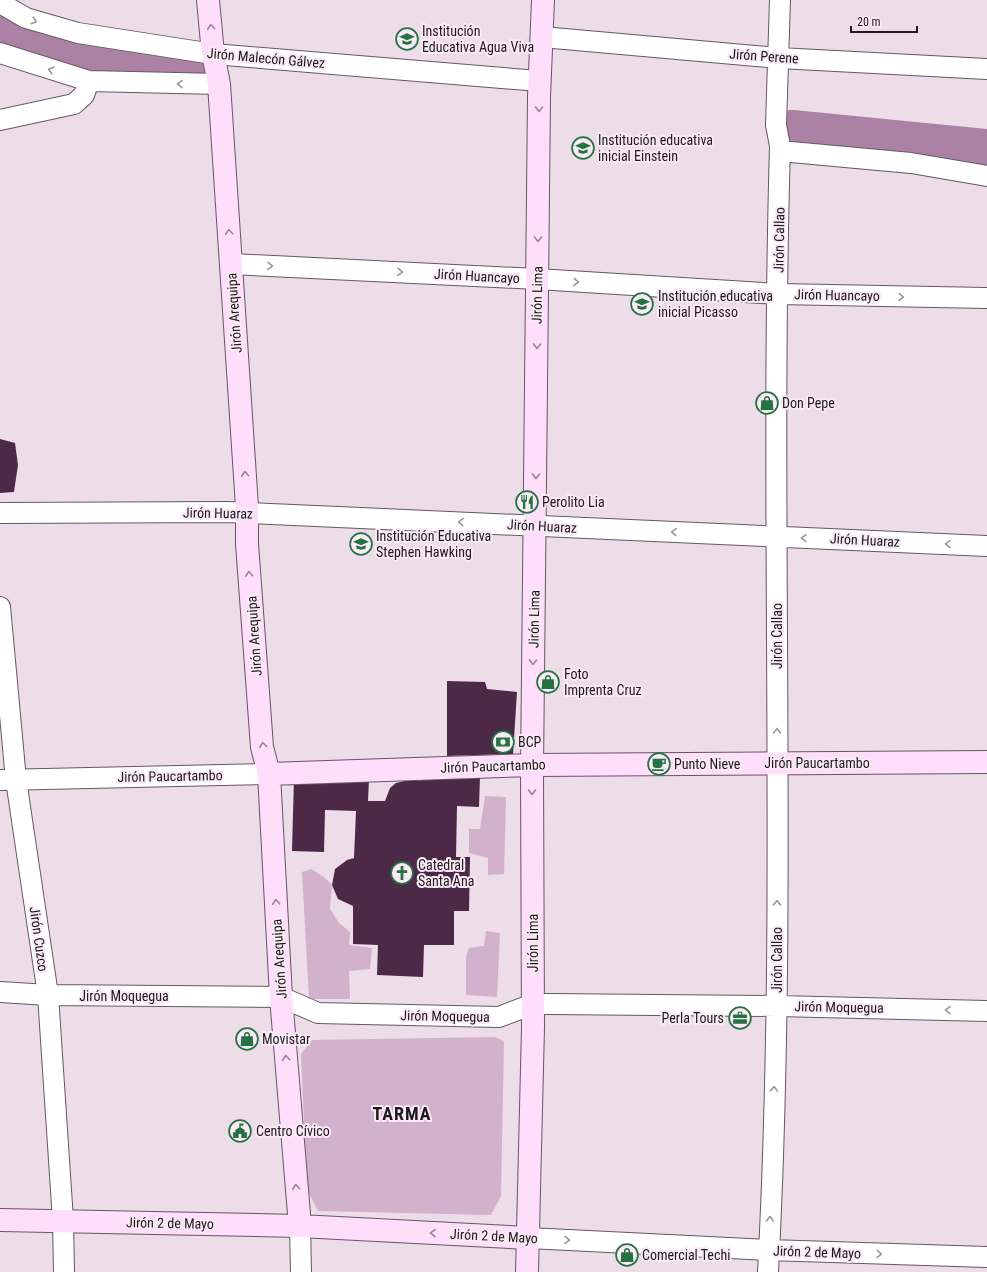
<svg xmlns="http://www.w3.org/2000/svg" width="987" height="1272" viewBox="0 0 987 1272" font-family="'Roboto Condensed',sans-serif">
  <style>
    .green { fill: #d2b1cc }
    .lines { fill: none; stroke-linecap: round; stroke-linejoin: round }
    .river { stroke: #ab82a4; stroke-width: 40 }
    .building { fill: #4c2947 }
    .street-casing { stroke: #645862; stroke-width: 22 }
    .secondary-casing { stroke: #645862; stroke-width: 24 }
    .street { stroke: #fff; stroke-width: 20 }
    .secondary { stroke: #fedefa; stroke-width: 22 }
    .oneway { stroke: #9a9899 }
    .oneway2 { stroke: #998597 }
    .labels { text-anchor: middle; stroke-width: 4; stroke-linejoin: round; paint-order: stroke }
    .poi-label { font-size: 14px; fill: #1e191d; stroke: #f9eaf6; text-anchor: start }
    .street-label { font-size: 14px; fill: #1e191d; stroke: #f9eaf6 }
    .district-label { font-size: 18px; font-weight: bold; letter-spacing: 1px; fill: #1e191d; stroke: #f9eaf6 }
  </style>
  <rect width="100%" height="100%" fill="#ecdde9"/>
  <path class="green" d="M485,796L506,797L504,874L488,875V858L469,853V829H480Z
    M311,869L324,877L332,885L330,909L339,923L350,932L349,945L372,948L370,969L349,971L350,999H309L302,872Z
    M486,931L500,933L497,997L466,995V957L469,948L484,946Z
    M495,1037L504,1041L501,1196L491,1215L318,1211L307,1189L301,1054L312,1040Z"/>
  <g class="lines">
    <path class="river" d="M0,26C58,55 125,57 189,65
      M792,130L987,149"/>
  </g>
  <path class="building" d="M0,439L15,443L18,465L14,492L0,493Z
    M447,681L485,682L487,689L517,692L513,754L447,756Z
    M421,775L480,776L479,807L457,806L456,857H470L469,911H454V945H424L423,977L377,975L378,945L353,944V906L338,899L332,885L335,869L347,860L354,858L356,811L325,810L324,852L292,851L294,777L369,779L368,801H385L390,788L396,783L413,779L421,781Z"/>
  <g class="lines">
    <g class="street-casing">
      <path id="street" d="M0,3L26,18L78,33L213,54L539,81
        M542,37L779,58L987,69
        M0,53L89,81L219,84
        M0,120L74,104L84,95L89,81
        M780,151L911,163L987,176
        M231,264L537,279L778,294L987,298
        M0,513L227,512L987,546
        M0,607L16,780L48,995L63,1220L64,1272
        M0,780L269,774
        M0,992L48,995L281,997L318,1013L499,1017L533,1004H549L777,1006L987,1011
        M300,1226L301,1272
        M528,1238L769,1250L987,1257
        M768,1272C788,897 769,521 780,146L776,125L780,0"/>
    </g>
    <g class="secondary-casing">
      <path id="secondary" d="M208,0L213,54L219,84L247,507V544L262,747L269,774L281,997L300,1226
        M269,774L532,765L987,762
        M0,1220L300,1226L528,1238
        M527,1272L533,1027L532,770L539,97L543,0"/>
    </g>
    <use href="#street" class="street"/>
    <use href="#secondary" class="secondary"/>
  </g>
  <defs><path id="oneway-chevron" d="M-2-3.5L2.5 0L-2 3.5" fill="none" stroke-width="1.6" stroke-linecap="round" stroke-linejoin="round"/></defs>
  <g class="oneway">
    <use href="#oneway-chevron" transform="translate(34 21) rotate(16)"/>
    <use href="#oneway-chevron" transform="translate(51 70) rotate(-162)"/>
    <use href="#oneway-chevron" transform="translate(180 84) rotate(-179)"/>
    <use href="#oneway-chevron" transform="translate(270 266) rotate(3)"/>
    <use href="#oneway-chevron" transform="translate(400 272) rotate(3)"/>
    <use href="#oneway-chevron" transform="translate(576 282) rotate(4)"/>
    <use href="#oneway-chevron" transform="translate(901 297) rotate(1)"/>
    <use href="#oneway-chevron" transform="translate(461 522) rotate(-177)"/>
    <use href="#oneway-chevron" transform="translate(674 532) rotate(-177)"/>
    <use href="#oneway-chevron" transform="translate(804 538) rotate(-177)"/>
    <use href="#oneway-chevron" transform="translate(948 544) rotate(-177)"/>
    <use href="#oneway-chevron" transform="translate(777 731) rotate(-90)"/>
    <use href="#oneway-chevron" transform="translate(777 903) rotate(-90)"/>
    <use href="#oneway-chevron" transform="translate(948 1010) rotate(-179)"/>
    <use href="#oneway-chevron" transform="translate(774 1089) rotate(-88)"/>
    <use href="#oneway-chevron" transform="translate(770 1219) rotate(-88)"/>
    <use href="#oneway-chevron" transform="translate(567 1240) rotate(3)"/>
    <use href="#oneway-chevron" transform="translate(879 1254) rotate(2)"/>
  </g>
  <g class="oneway2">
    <use href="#oneway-chevron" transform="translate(211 27) rotate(-95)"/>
    <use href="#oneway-chevron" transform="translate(539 109) rotate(90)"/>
    <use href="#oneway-chevron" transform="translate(229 232) rotate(-94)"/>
    <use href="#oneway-chevron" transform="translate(538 239) rotate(90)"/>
    <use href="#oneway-chevron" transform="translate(537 346) rotate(91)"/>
    <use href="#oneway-chevron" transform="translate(245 474) rotate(-94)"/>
    <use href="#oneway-chevron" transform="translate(536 476) rotate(91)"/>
    <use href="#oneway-chevron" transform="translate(249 574) rotate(-94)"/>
    <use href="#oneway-chevron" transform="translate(533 662) rotate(91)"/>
    <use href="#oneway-chevron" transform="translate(263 745) rotate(-98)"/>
    <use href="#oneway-chevron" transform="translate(532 792) rotate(90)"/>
    <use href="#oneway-chevron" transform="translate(276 902) rotate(-93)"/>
    <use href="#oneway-chevron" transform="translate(286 1058) rotate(-95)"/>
    <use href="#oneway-chevron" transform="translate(296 1187) rotate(-95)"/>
    <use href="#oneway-chevron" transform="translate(433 1233) rotate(-177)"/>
  </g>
  <defs>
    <g id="school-ring" transform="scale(1.15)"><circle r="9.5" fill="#f9eaf6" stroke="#257242" stroke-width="1.5"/><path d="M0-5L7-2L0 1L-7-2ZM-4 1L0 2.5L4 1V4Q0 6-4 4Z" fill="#257242"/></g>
    <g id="shop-ring" transform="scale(1.15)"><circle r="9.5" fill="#f9eaf6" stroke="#257242" stroke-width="1.5"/><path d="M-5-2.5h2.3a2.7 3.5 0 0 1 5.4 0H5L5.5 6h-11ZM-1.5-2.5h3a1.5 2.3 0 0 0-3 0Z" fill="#257242"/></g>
    <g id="restaurant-ring" transform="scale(1.15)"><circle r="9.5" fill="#f9eaf6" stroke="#257242" stroke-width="1.5"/><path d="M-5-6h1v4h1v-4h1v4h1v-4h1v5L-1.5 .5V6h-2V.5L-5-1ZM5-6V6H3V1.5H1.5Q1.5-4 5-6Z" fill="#257242"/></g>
    <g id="bank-ring" transform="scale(1.15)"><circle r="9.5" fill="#f9eaf6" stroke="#257242" stroke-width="1.5"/><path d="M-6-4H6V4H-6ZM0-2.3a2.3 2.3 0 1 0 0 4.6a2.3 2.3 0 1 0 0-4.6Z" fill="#257242"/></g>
    <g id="cafe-ring" transform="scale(1.15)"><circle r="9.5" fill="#f9eaf6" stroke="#257242" stroke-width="1.5"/><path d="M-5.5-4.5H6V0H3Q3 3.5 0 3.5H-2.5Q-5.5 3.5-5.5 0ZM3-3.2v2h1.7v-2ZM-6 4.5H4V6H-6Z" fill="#257242"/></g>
    <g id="church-ring" transform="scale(1.15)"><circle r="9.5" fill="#f9eaf6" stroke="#257242" stroke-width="1.5"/><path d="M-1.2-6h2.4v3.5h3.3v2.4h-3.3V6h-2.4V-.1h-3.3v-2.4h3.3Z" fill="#257242"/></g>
    <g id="office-ring" transform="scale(1.15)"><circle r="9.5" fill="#f9eaf6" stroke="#257242" stroke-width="1.5"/><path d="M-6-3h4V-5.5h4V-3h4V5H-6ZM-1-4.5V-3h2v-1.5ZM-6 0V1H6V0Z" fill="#257242"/></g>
    <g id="civic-ring" transform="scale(1.15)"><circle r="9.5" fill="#f9eaf6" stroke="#257242" stroke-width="1.5"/><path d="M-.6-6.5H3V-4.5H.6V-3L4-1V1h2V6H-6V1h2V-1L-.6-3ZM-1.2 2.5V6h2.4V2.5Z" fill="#257242"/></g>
  </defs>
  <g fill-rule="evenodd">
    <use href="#school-ring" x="407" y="39"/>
    <use href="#school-ring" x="583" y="148"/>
    <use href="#school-ring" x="642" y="304"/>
    <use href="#shop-ring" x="767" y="403"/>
    <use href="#restaurant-ring" x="527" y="502"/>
    <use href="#school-ring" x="361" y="544"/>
    <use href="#shop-ring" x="548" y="682"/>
    <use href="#bank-ring" x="503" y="742"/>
    <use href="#cafe-ring" x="659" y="764"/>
    <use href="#church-ring" x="402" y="873"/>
    <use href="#office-ring" x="740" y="1018"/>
    <use href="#shop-ring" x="247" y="1039"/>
    <use href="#civic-ring" x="240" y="1131"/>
    <use href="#shop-ring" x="627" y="1255"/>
  </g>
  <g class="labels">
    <g class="poi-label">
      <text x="422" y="36">Institución<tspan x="422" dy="16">Educativa Agua Viva</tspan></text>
      <text x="598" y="145">Institución educativa<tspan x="598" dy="16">inicial Einstein</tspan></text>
      <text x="658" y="301">Institución educativa<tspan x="658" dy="16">inicial Picasso</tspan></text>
      <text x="782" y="408">Don Pepe</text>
      <text x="542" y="507">Perolito Lia</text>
      <text x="376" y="541">Institución Educativa<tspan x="376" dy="16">Stephen Hawking</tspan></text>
      <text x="564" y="679">Foto<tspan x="564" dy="16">Imprenta Cruz</tspan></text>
      <text x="518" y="747">BCP</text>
      <text x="674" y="769">Punto Nieve</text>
      <text x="418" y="870">Catedral<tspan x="418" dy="16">Santa Ana</tspan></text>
      <text x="724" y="1023" text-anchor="end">Perla Tours</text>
      <text x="262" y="1044">Movistar</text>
      <text x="256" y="1136">Centro Cívico</text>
      <text x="642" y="1260">Comercial Techi</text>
    </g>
    <g class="street-label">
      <text transform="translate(764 56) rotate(4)" y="5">Jirón Perene</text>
      <text transform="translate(266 58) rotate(5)" y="5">Jirón Malecón Gálvez</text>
      <text transform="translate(779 240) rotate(-89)" y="5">Jirón Callao</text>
      <text transform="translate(477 276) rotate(3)" y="5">Jirón Huancayo</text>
      <text transform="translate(537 295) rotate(-89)" y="5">Jirón Lima</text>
      <text transform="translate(837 295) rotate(1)" y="5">Jirón Huancayo</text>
      <text transform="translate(234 313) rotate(-94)" y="5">Jirón Arequipa</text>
      <text transform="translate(218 513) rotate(1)" y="5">Jirón Huaraz</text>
      <text transform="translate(542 526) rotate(3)" y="5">Jirón Huaraz</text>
      <text transform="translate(865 540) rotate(3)" y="5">Jirón Huaraz</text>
      <text transform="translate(534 619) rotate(-89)" y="5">Jirón Lima</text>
      <text transform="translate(254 636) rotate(-94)" y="5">Jirón Arequipa</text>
      <text transform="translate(777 636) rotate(-90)" y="5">Jirón Callao</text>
      <text x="817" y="768">Jirón Paucartambo</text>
      <text transform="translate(493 766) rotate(-2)" y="5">Jirón Paucartambo</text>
      <text transform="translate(170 776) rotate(-1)" y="5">Jirón Paucartambo</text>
      <text transform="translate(39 939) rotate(82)" y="5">Jirón Cuzco</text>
      <text transform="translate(533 943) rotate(-90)" y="5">Jirón Lima</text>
      <text transform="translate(279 959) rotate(-94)" y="5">Jirón Arequipa</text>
      <text transform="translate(777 960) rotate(-90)" y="5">Jirón Callao</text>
      <text x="124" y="1001">Jirón Moquegua</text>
      <text transform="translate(839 1007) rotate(1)" y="5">Jirón Moquegua</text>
      <text transform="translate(445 1016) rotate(1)" y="5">Jirón Moquegua</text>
      <text transform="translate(170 1223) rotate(1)" y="5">Jirón 2 de Mayo</text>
      <text transform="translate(494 1236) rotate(3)" y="5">Jirón 2 de Mayo</text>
      <text transform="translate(817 1252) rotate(2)" y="5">Jirón 2 de Mayo</text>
    </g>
    <g class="district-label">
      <text x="402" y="1120">TARMA</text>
    </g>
  </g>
  <path d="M851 26v6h66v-6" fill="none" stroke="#1e191d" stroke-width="2"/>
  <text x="857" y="26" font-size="12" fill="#1e191d" stroke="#f9eaf6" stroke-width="3" paint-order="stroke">20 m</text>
</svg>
